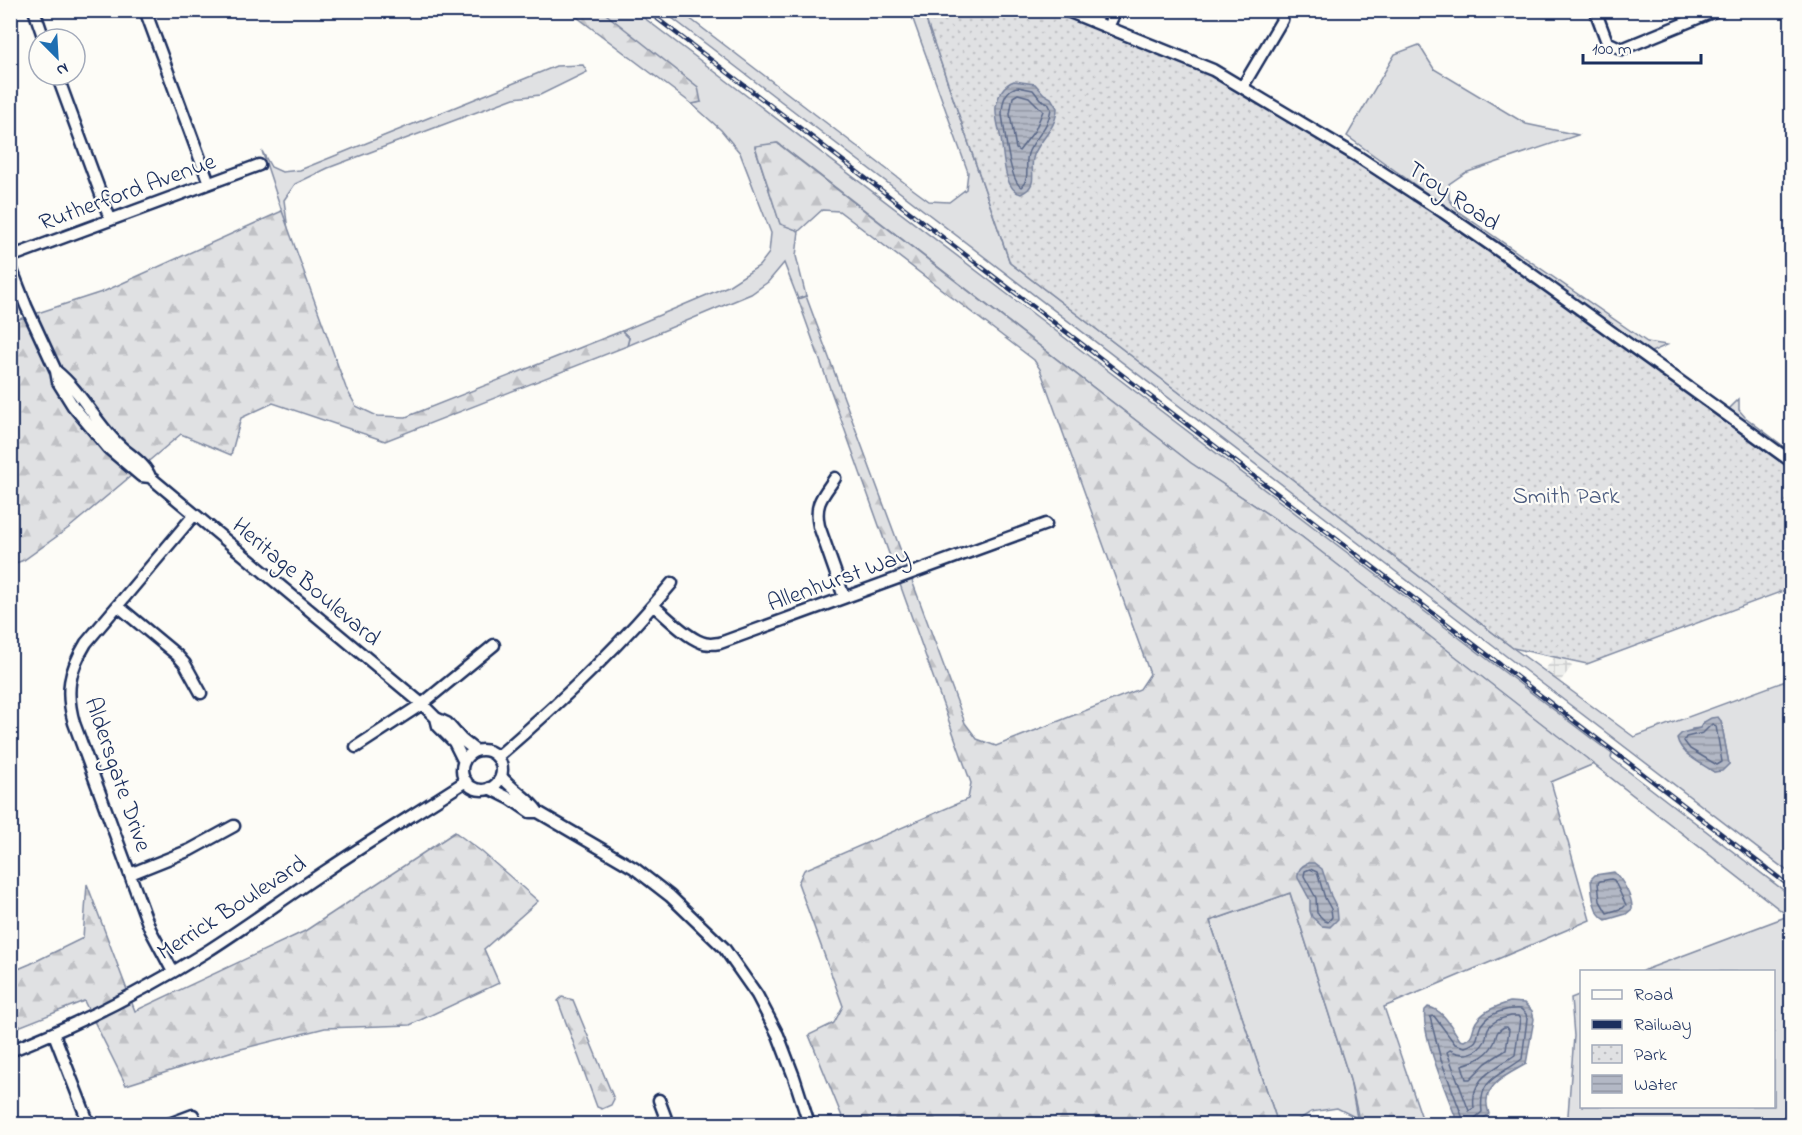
<svg xmlns="http://www.w3.org/2000/svg" width="1802" height="1135" viewBox="0 0 1802 1135" font-family="'Indie Flower',sans-serif">
  <style>
    .industrial { fill: url(#industrial-grid) }
    .green { fill: #e0e1e3; stroke: #7e88a0; stroke-width: 1.5; fill-rule: evenodd }
    .forest { fill: url(#forest-firs); stroke: #7e88a0; stroke-width: 1.5 }
    .park { fill: url(#park-dots); stroke: #7e88a0; stroke-width: 1.5 }
    .water { fill: url(#water-rules); stroke: #76819c; stroke-width: 1.5 }
    .lines { fill: none; stroke-linecap: round; stroke-linejoin: round }
    .shore { stroke: #586687; stroke-width: 1.5 }
    .minor-casing { stroke: #1b2f5e; stroke-width: 15 }
    .minor { stroke: #fdfcf7; stroke-width: 10 }
    .rail-casing { stroke: #1b2f5e; stroke-width: 4.5 }
    .rail { stroke: #fdfcf7; stroke-width: 2; stroke-dasharray: 7; stroke-linecap: butt }
    .labels { text-anchor: middle; stroke-width: 4.5; stroke-linejoin: round; paint-order: stroke }
    .street-label { font-size: 24px; fill: #1b2f5e; stroke: #fdfcf7 }
    .park-label { font-size: 24px; fill: #4c5c7f; stroke: #fdfcf7 }
  </style>
  <defs>
    <pattern id="industrial-grid" width="8" height="8" patternUnits="userSpaceOnUse" patternTransform="scale(1.5)"><rect width="8" height="8" fill="#edeeec"/><path d="M0 4h8M4 0v8" fill="none" stroke="#cbcccd"/></pattern>
    <pattern id="forest-firs" width="22" height="20" patternUnits="userSpaceOnUse" patternTransform="scale(1.5)"><rect width="22" height="20" fill="#e0e1e3"/><path d="M5 1l3.5 6h-7zM16 11l3.5 6h-7z" fill="#c0c1c5"/></pattern>
    <pattern id="park-dots" width="8" height="8" patternUnits="userSpaceOnUse" patternTransform="scale(1.5)"><rect width="8" height="8" fill="#e0e1e3"/><path d="M2 2h.1M6 6h.1" fill="none" stroke="#c0c1c5" stroke-width="1.8" stroke-linecap="round"/></pattern>
    <pattern id="water-rules" width="6" height="5" patternUnits="userSpaceOnUse" patternTransform="scale(1.5)"><rect width="6" height="5" fill="#b3b8c5"/><path d="M0 2.5h6" fill="none" stroke="#9196a3"/></pattern>
  </defs>
  <rect width="100%" height="100%" fill="#fdfcf7"/>
  <filter id="ink" filterUnits="userSpaceOnUse"><feTurbulence type="fractalNoise" baseFrequency=".0167" numOctaves="2"/><feDisplacementMap in="SourceGraphic" scale="12" xChannelSelector="R" yChannelSelector="G"/><feConvolveMatrix kernelMatrix="1 2 1 2 8 2 1 2 1" color-interpolation-filters="sRGB"/></filter>
  <g filter="url(#ink)">
    <path class="industrial" d="M1557,654L1572,666L1559,683L1543,672Z"/>
    <path class="green" d="M602,11H635L1612,754L1611,758L1791,896L1792,1071L1786,1074L1791,1085V1124H1571L1568,1115L1574,1036L1571,998L1581,994L1582,1106H1774V972L1642,971L1788,916L1302,537L1191,463L778,143L755,147L780,223L799,231L796,256L806,296L798,299L784,263L768,282L751,294L627,346L629,338L622,331L728,286L759,266L769,253L771,233L740,153L721,130L692,104L701,102Z
      M663,11H680L914,190L929,201L949,202L966,189L968,172L910,11H923L1010,263L1513,648L1634,737L1791,679V874ZM1721,721L1729,764L1722,770L1714,772L1686,753L1692,729L1700,728L1704,722Z
      M1419,45L1434,69L1526,124L1578,135L1465,173L1449,184V199L1459,212L1647,342L1667,345L1649,353L1347,136L1395,54Z
      M583,65L587,72L540,95L514,98L328,168L295,184L284,200L288,230L262,151L271,167L282,172L300,170L556,66Z
      M1739,399V410L1745,417L1791,452V457L1728,410Z
      M1290,893L1350,1080L1357,1118L1337,1108L1311,1112L1292,1124H1278L1210,921Z"/>
    <path class="forest" d="M569,11H602L698,87L701,102L692,104Z
      M777,143L1191,463L1302,537L1594,764L1551,782L1590,920L1384,1007L1424,1124H1360L1350,1080L1290,893L1210,921L1278,1124H845L809,1035L834,1023L843,1006L798,883L804,870L968,799L971,783L798,299L806,296L965,723L977,739L996,746L1140,689L1150,674L1040,369L1034,360L839,211L822,210L799,231L780,224L755,146Z
      M282,211L346,388L356,406L377,416L406,417L622,331L629,338L627,346L385,441L273,403L241,418L231,455L181,434L70,527L24,560L11,565L10,322L105,291Z
      M455,832L482,852L538,901L484,949L499,983L410,1025L325,1028L233,1051L126,1085L84,1001L11,1030V972L30,964L83,938L87,884L135,1011L305,931Z
      M562,997L573,1000L614,1099L611,1105L602,1109L597,1107L558,1001Z"/>
    <path class="park" d="M923,11H1051L1220,76L1402,188L1791,467V588L1587,664L1513,648L1010,263Z"/>
    <path class="water" d="M1014,81L1035,84L1044,94L1051,98L1057,108C1057,128 1040,139 1034,155C1028,170 1041,185 1021,194C1003,190 1004,154 1001,139C999,129 995,117 996,107C998,95 1003,85 1014,81Z
      M1718,717L1721,721L1729,764L1722,771L1714,772C1701,763 1681,755 1677,738L1682,733L1700,728L1704,722L1711,718Z
      M1308,863H1314L1322,869L1331,896L1337,908L1338,919L1330,927L1322,926L1312,917L1310,911V900L1298,878C1297,870 1301,866 1308,863Z
      M1614,872C1622,879 1633,898 1632,909L1626,914L1606,920C1592,913 1592,892 1591,879L1595,875Z
      M1510,1002L1524,1003L1532,1011L1534,1019L1526,1064C1513,1072 1488,1082 1487,1100C1486,1104 1488,1110 1489,1114C1480,1122 1473,1125 1461,1124L1457,1121C1448,1096 1420,1033 1425,1010L1428,1007C1443,1009 1452,1028 1460,1040L1464,1041C1475,1036 1471,1030 1476,1022C1484,1010 1497,1006 1510,1002Z"/>
    <g class="lines">
      <path class="shore" d="M1018,87L1033,90L1040,99L1048,103L1051,109C1048,129 1036,136 1029,151C1023,164 1032,177 1021,187C1009,179 1005,130 1002,115C1002,103 1005,89 1018,87Z
        M1018,94L1029,97L1043,111L1035,130L1019,151L1016,149L1010,114L1013,97Z
        M1712,724L1716,726L1722,762L1717,765L1690,749L1684,741L1686,737L1703,733Z
        M1310,869L1317,872L1325,898L1331,909L1332,917L1328,922L1325,921L1317,913L1316,898L1304,876L1305,871Z
        M1611,879L1614,880L1626,905L1623,908L1607,913L1600,901L1598,883L1600,881Z
        M1511,1016H1518L1520,1019L1515,1055C1494,1070 1470,1077 1474,1108L1469,1111L1447,1052L1450,1050C1463,1057 1477,1055 1485,1041C1487,1037 1486,1031 1489,1027C1494,1020 1503,1018 1511,1016Z
        M1504,1027H1507L1509,1030L1506,1050L1486,1063L1470,1079H1466L1462,1065C1475,1061 1487,1057 1494,1043C1498,1034 1494,1033 1504,1027Z
        M1465,1124L1441,1060L1430,1017L1434,1016L1455,1044L1465,1047C1482,1041 1475,1037 1481,1025C1489,1012 1508,1008 1521,1009L1526,1014L1527,1019L1522,1059C1499,1077 1478,1078 1482,1112L1474,1119L1473,1124"/>
      <g class="minor-casing">
        <path id="minor" d="M34,10L44,39
          M145,10L209,183
          M1065,10L1213,70L1357,156L1443,212L1505,255L1792,462
          M1595,10L1607,42L1622,49L1717,10
          M1108,27L1116,10
          M57,75L110,219
          M1243,86L1282,20L1284,10
          M10,257L259,165
          M10,265L26,306L56,371L58,382L73,406L108,448L141,476L150,477
          M56,371C81,391 95,422 118,444C129,455 145,463 150,477L422,704L436,718L447,723L462,740L476,751
          M835,478C823,496 814,503 819,526L844,597
          M118,606L177,655L185,664L201,693
          M654,606C667,617 685,636 701,642C707,645 714,644 720,643L1046,524
          M436,718L438,726L454,742L464,762
          M356,747L422,704L494,645
          M462 770a20 20 0 1 1 40 0a20 20 0 1 1-40 0Z
          M497,757C560,703 619,647 672,583
          M489,788L511,799L530,812H538C530,799 512,790 501,776
          M538,812L634,868L670,896L724,948L757,995L778,1035L794,1077L809,1124
          M130,874L190,850L234,826
          M173,972L150,929L74,723C65,691 69,671 86,643L194,515
          M54,1034L89,1124
          M10,1051C78,1024 144,991 206,952C247,926 286,897 327,870C373,839 420,811 466,781
          M659,1100L668,1124
          M169,1124L193,1115L197,1124"/>
      </g>
      <use href="#minor" class="minor"/>
      <g class="rail-casing">
        <path id="rail" d="M646,10L1792,888"/>
      </g>
      <use href="#rail" class="rail"/>
    </g>
  </g>
  <g class="labels">
    <g class="street-label">
      <text transform="translate(127 191) rotate(-20)" y="8">Rutherford Avenue</text>
      <text transform="translate(1454 195) rotate(34)" y="8">Troy Road</text>
      <text transform="translate(838 578) rotate(-20)" y="8">Allenhurst Way</text>
      <text transform="translate(307 581) rotate(40)" y="8">Heritage Boulevard</text>
      <text transform="translate(119 774) rotate(71)" y="8">Aldersgate Drive</text>
      <text transform="translate(231 907) rotate(-33)" y="8">Merrick Boulevard</text>
    </g>
    <g class="park-label">
      <text x="1566" y="503">Smith Park</text>
    </g>
  </g>
  <rect width="1802" height="1135" fill="none" stroke="#fdfcf7" stroke-width="36"/>
  <rect x="18" y="18" width="1766" height="1099" fill="none" stroke="#1b2f5e" stroke-width="2" filter="url(#ink)"/>
  <rect x="1580" y="970" width="195" height="138" fill="#fdfcf7" stroke="#a3aaba" stroke-width="1.5"/>
  <rect x="1592" y="990" width="30" height="9" fill="#fdfcf7" stroke="#a3aaba" stroke-width="1.5"/>
  <text x="1634" y="1000" font-size="18" fill="#1b2f5e">Road</text>
  <rect x="1592" y="1020" width="30" height="9" fill="#1b2f5e" stroke="#a3aaba" stroke-width="1.5"/>
  <text x="1634" y="1030" font-size="18" fill="#1b2f5e">Railway</text>
  <rect x="1592" y="1045" width="30" height="18" fill="url(#park-dots)" stroke="#a3aaba" stroke-width="1.5"/>
  <text x="1634" y="1060" font-size="18" fill="#1b2f5e">Park</text>
  <rect x="1592" y="1075" width="30" height="18" fill="url(#water-rules)" stroke="#a3aaba" stroke-width="1.5"/>
  <text x="1634" y="1090" font-size="18" fill="#1b2f5e">Water</text>
  <g transform="translate(57 57) rotate(156)"><circle r="28" fill="#fdfcf7" stroke="#a3aaba" stroke-width="1.5"/>
  <path d="M0-4.5L10 22L0 15L-10 22Z" fill="#1f6fb2"/>
  <text y="-9" font-size="16" font-weight="bold" text-anchor="middle" fill="#1b2f5e">N</text>
  </g>
  <path d="M1583 54v9h118v-9" fill="none" stroke="#1b2f5e" stroke-width="3"/>
  <text x="1592" y="54" font-size="18" fill="#1b2f5e" stroke="#fdfcf7" stroke-width="4.5" paint-order="stroke">100 m</text>
</svg>
